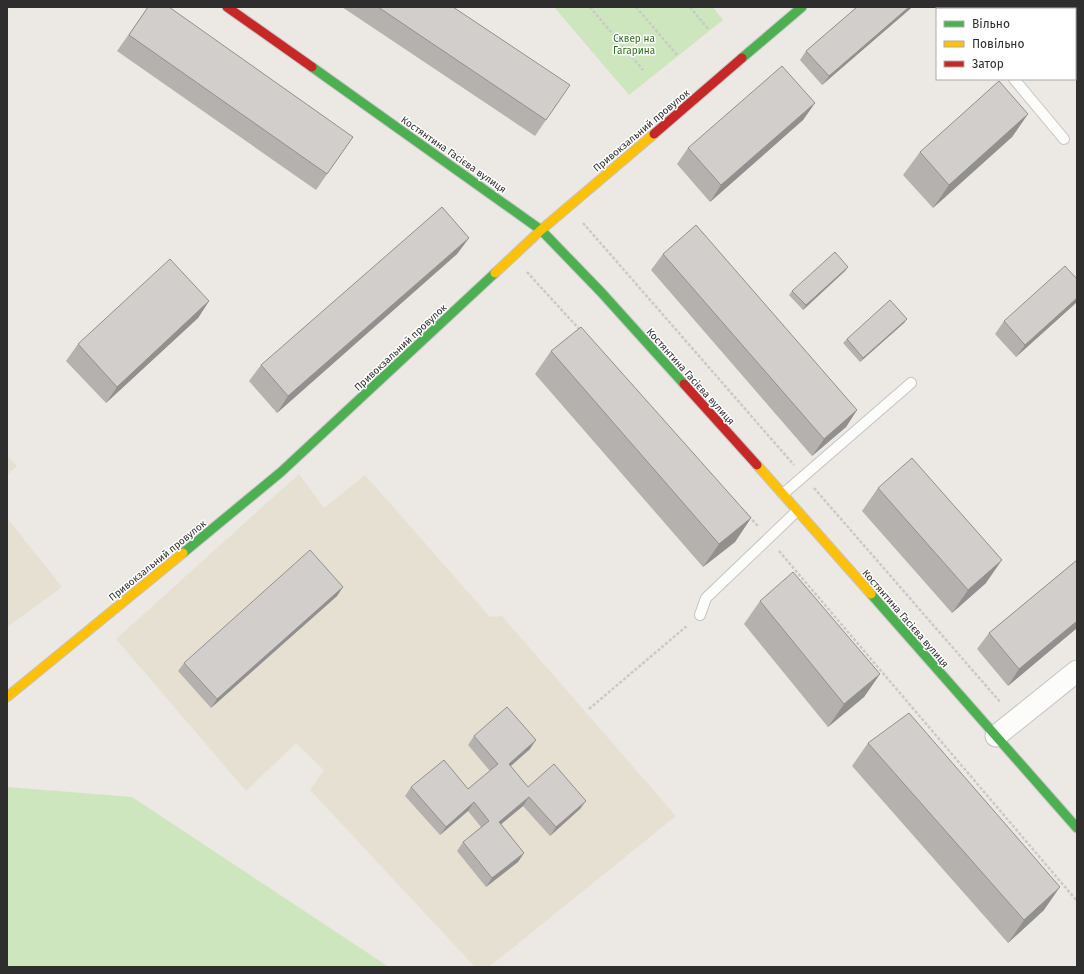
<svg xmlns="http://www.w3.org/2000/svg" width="1084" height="974" viewBox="0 0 1084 974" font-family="'Fira Sans',sans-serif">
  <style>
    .education { fill: #e6e0d3 }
    .green { fill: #cee6be }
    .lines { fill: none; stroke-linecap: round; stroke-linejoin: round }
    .lane-casing { stroke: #c5c4c5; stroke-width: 12 }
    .street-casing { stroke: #c5c4c5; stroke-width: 23 }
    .fast-casing { stroke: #c5c4c5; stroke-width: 11 }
    .slow-casing { stroke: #c5c4c5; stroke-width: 11 }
    .jam-casing { stroke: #c5c4c5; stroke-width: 11 }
    .path { stroke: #c9c9c8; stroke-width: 2.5; stroke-dasharray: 3 2; stroke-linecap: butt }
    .lane { stroke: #fcfcfb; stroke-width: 10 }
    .street { stroke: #fcfcfb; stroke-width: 21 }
    .fast { stroke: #4caf50; stroke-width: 9 }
    .slow { stroke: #ffc107; stroke-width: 9 }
    .jam { stroke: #c62828; stroke-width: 9 }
    .wall { fill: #b4b1af }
    .shaded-wall { fill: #92908e }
    .building { fill: #d1cecb; stroke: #92908e }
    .labels { text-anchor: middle; stroke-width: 3; stroke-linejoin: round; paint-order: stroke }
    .park-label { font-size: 10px; fill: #2c6e1b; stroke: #fff }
    .street-label { font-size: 10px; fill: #2e2e2e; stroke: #fff }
  </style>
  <rect width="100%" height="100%" fill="#ece8e4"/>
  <path class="education" d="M7,456L17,466L7,475Z
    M299,474L324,508L365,475L490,617L502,616L676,816L489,967H475L310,790L324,770L296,743L246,791L116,639Z
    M7,518L62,587L7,627Z"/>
  <path class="green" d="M554,7H713L723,20L629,95Z
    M7,787L132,797L389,967H7Z"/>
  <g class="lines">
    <g class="lane-casing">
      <path id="lane" d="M955,7L957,9
        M1014,79L1064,139
        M783,494L911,383
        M700,615L706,598L797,511"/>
    </g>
    <g class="street-casing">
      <path id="street" d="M996,736L1077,671"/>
    </g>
    <g class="fast-casing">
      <path id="fast" d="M742,58L802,7
        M312,67L541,230L601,292L684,384
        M183,553L281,472L495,273
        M871,594L1077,828"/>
    </g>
    <g class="slow-casing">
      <path id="slow" d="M495,273L541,230L654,134
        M757,465L871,594
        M7,697L183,553"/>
    </g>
    <g class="jam-casing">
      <path id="jam" d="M227,7L312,67
        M654,134L742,58
        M684,384L757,465"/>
    </g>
    <path class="path" d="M590,7L643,70
      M636,7L677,55
      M690,7L709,30
      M583,223L794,465
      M527,272L580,330
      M814,488L1001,703
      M742,509L758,526
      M779,551L1077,901
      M589,709L688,625"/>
    <use href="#lane" class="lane"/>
    <use href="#street" class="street"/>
    <use href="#fast" class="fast"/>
    <use href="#slow" class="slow"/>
    <use href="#jam" class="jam"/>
  </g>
  <path class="wall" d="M148,7L353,137L316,190L117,51Z
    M342,7H453L546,120L535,136Z
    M857,7H912L910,9L822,85L800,60L806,51Z
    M1077,24V40L1075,37V27Z
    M815,103L803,120L710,202L677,164L688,148Z
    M1028,114L1012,137L933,208L903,175L920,152Z
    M469,238L457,254L277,413L249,381L261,365Z
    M663,254L857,410L846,427L812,456L651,270Z
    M848,267L845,271L803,310L789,295L792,291Z
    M1077,279V302L1016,357L995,334L1004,321Z
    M209,301L198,318L106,403L66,361L78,344Z
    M907,319L904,323L860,362L843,343L847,339Z
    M551,351L751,518L735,542L703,567L535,374Z
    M878,488L986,583L952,613L862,511Z
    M1077,560V628L1008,686L977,649L989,633Z
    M343,587L337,596L211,708L178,671L184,663Z
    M760,601L880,674L864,697L828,727L744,624Z
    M474,736L530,749L510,766L528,787L580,809L550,836L523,806L501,824L524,853L518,862L486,887L457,851L463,842L481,827L468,811L440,835L405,796L411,787L468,789L490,771L468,745Z
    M868,743L1044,910L1008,943L852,766Z"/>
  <path class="shaded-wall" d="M909,7H912L910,9L822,85L829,76Z
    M815,103L803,120L710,202L721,185Z
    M1028,114L1012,137L933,208L949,185Z
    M469,238L457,254L277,413L288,396Z
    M848,267L845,271L803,310L806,305Z
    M1077,298V302L1016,357L1025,345Z
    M209,301L198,318L106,403L117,387Z
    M907,319L904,323L860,362L863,358Z
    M857,410L846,427L812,456L824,439Z
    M751,518L735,542L703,567L719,544Z
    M1002,560L986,583L952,613L968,590Z
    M343,587L337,596L211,708L217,699Z
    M1077,621V628L1008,686L1019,669Z
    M880,674L864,697L828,727L844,704Z
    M536,740L530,749L503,773L509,764Z
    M529,797L523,806L493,831L499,822Z
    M586,801L580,809L550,836L556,827Z
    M474,802L468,811L440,835L446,827Z
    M524,853L518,862L486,887L492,878Z
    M1060,887L1044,910L1008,943L1024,920Z"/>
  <path class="building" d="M148,7H169L353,137L327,174L129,35Z
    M378,7H453L570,85L546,120Z
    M857,7H909L829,76L806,51Z
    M782,66L815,103L721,185L688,148Z
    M999,81L1028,114L949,185L920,152Z
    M442,207L469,238L288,396L261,365Z
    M696,225L857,410L824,439L663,254Z
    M835,252L848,267L806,305L792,291Z
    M170,259L209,301L117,387L78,344Z
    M1065,266L1077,279V298L1025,345L1004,321Z
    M890,300L907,319L863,358L847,339Z
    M581,327L751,518L719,544L551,351Z
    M912,458L1002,560L968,590L878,488Z
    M310,550L343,587L217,699L184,663Z
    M1077,560V621L1019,669L989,633Z
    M793,572L880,674L844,704L760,601Z
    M507,707L536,740L509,764L528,787L554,764L586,801L556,827L529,797L499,822L524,853L492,878L463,842L489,821L474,802L446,827L411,787L444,760L468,789L498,764L474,736Z
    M909,713L1060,887L1024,920L868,743Z"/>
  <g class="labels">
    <g class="park-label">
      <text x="634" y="42">Сквер на<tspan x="634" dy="12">Гагарина</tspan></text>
    </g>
    <g class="street-label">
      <text transform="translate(641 130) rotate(-40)" y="4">Привокзальний провулок</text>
      <text transform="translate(454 154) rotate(35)" y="4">Костянтина Гасієва вулиця</text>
      <text transform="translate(400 347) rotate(-43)" y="4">Привокзальний провулок</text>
      <text transform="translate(691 376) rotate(48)" y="4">Костянтина Гасієва вулиця</text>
      <text transform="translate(157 560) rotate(-39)" y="4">Привокзальний провулок</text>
      <text transform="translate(906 618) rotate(49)" y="4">Костянтина Гасієва вулиця</text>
    </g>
  </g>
  <rect width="1084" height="974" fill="none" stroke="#2e2e2e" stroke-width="16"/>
  <rect x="936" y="8" width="140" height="72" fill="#ffffff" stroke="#ababab"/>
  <rect x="944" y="21" width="20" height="6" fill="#4caf50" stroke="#ababab"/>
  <text x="972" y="28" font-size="12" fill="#2e2e2e">Вільно</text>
  <rect x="944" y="41" width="20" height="6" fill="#ffc107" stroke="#ababab"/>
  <text x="972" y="48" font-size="12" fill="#2e2e2e">Повільно</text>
  <rect x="944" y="61" width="20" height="6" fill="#c62828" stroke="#ababab"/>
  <text x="972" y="68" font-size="12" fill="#2e2e2e">Затор</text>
</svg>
